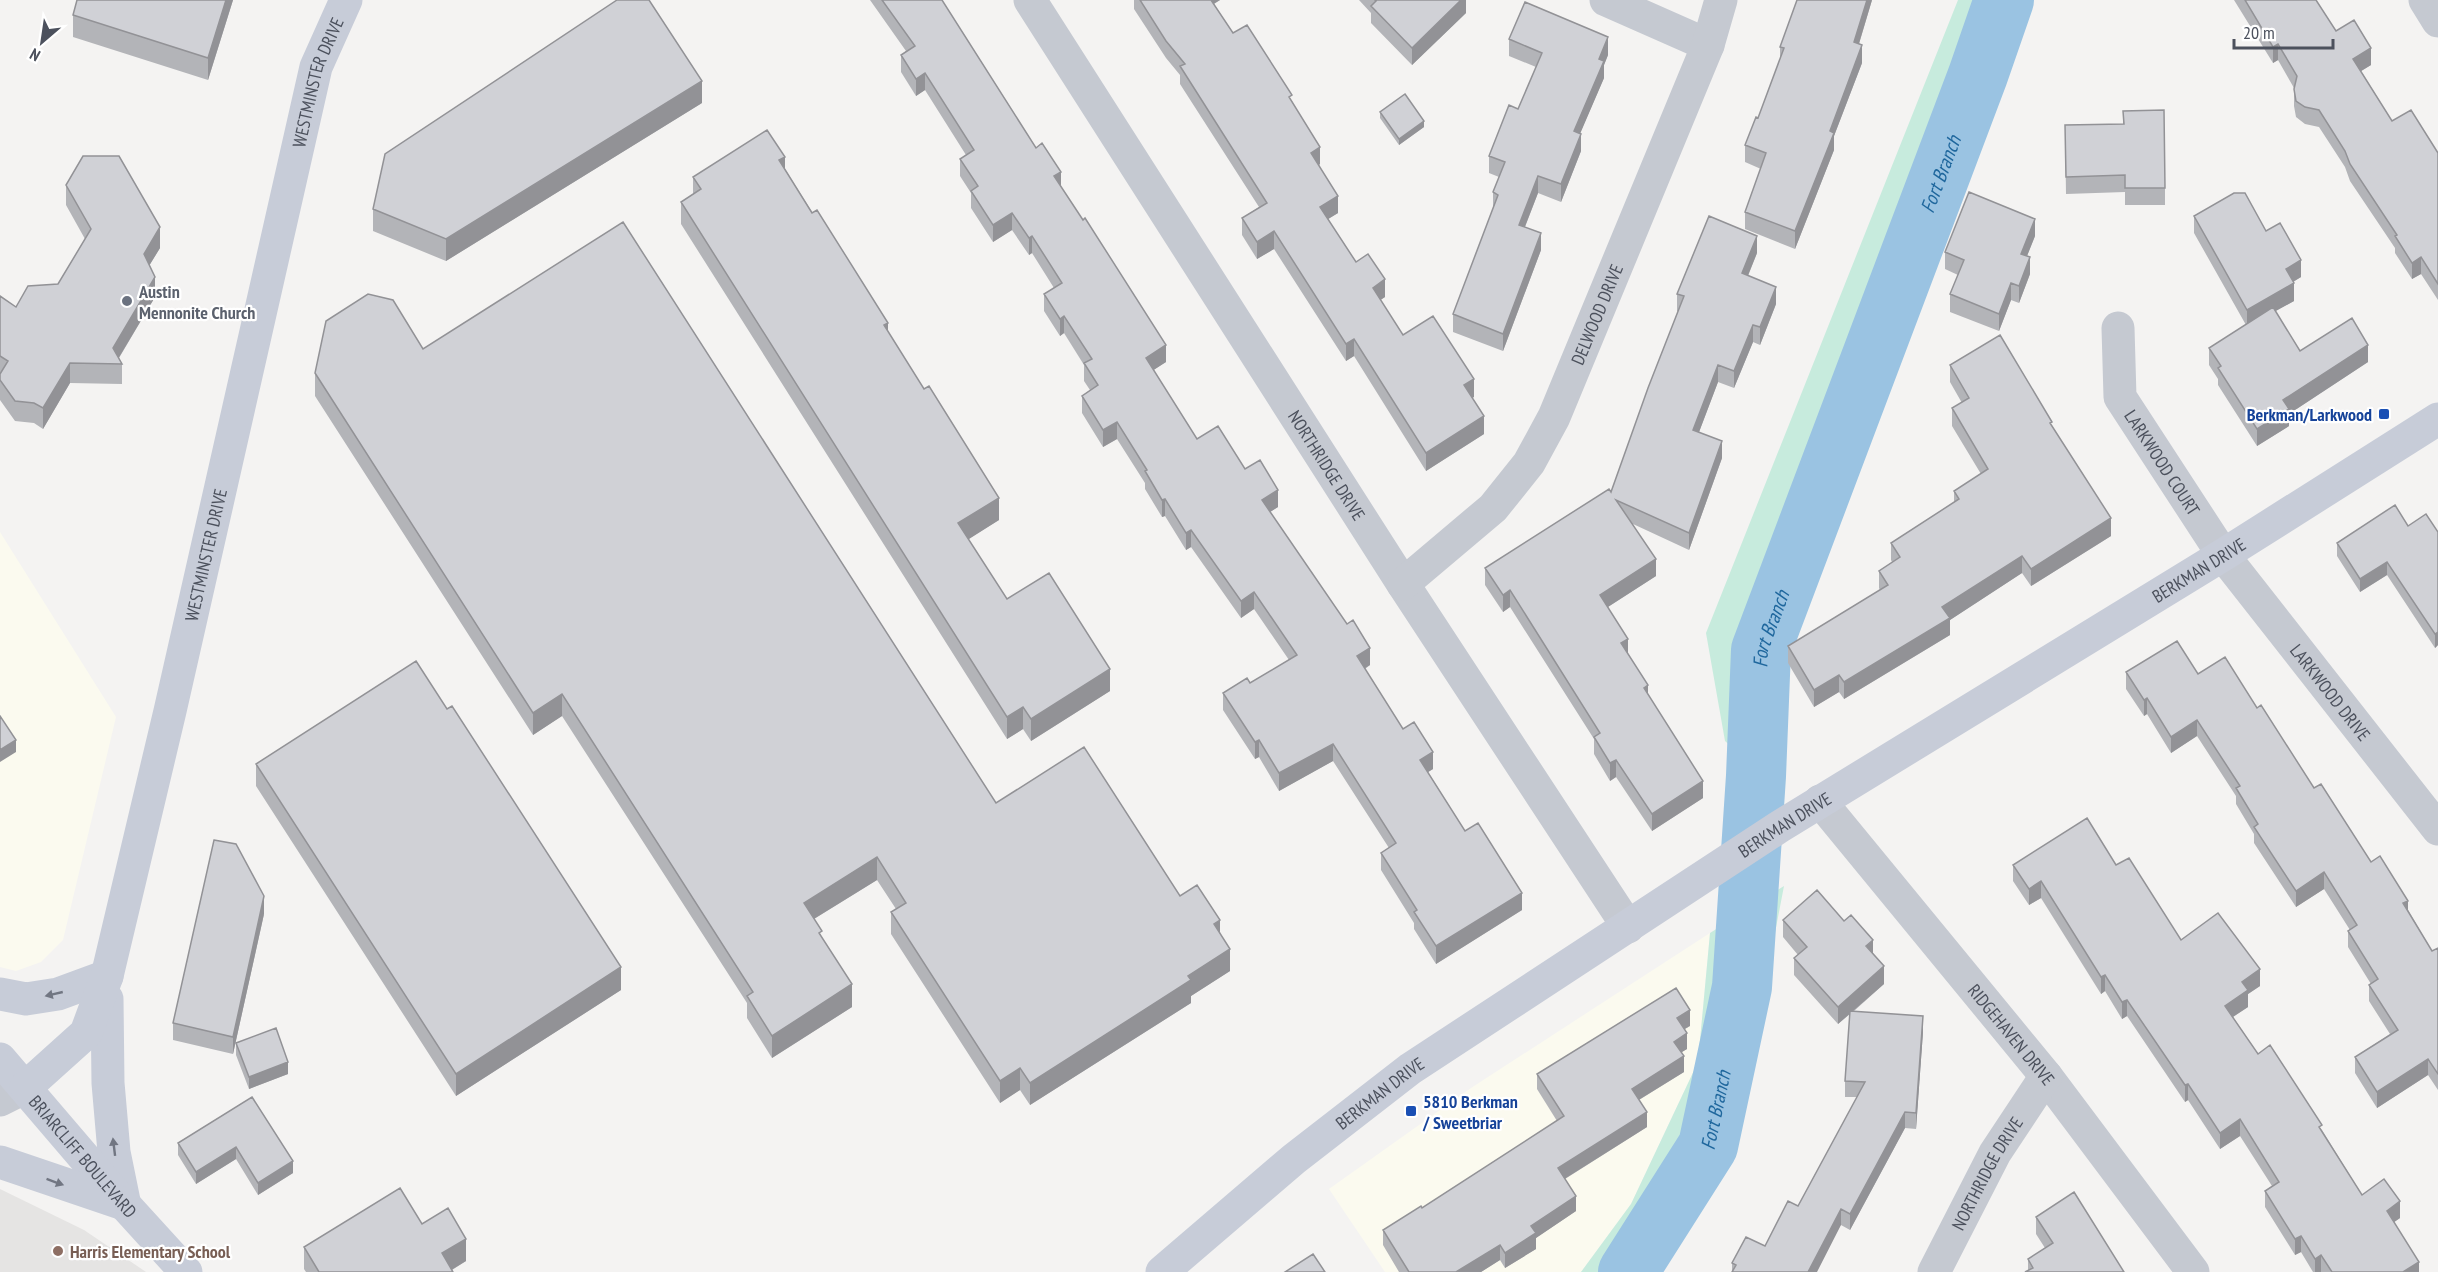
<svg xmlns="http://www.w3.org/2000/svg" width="2438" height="1272" font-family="'PT Sans Narrow',sans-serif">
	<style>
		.commercial { fill: #fbfaef }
		.education { fill: #e5e4e3 }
		.green { fill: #c7ebdd }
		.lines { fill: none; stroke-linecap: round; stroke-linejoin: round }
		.river { stroke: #9ac3e2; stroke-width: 60 }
		.street { stroke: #c5c9d1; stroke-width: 33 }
		.secondary { stroke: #c7ccd8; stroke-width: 33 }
		.wall { fill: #b3b4b8 }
		.shaded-wall { fill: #929296 }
		.building { fill: #d0d1d6; stroke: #929296; stroke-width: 1.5 }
		.oneway { fill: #717682 }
		.worship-dot { fill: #6b7280; stroke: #fff; stroke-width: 2 }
		.transit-dot { fill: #1a4fb4; stroke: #fff; stroke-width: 2 }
		.education-dot { fill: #8d6e63; stroke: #fff; stroke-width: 2 }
		.labels { text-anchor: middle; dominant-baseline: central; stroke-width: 4.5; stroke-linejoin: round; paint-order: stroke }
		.street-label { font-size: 18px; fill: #4c515d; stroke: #fff }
		.worship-label { font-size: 18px; font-weight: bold; fill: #5b616d; stroke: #fff; text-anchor: start }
		.transit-label { font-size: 18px; font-weight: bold; fill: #164399; stroke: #fff; text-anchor: end }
		.education-label { font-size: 18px; font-weight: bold; fill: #785e54; stroke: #fff; text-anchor: start }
		.water-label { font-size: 20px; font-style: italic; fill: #1f679d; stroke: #fff }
	</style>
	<rect width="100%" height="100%" fill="#f4f3f2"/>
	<path class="commercial" d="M0 532 116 717 63 940 41 962 16 971 0 967Z
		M1710 933 1698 1062 1631 1204 1581 1272H1385L1329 1189 1471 1088Z"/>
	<path class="education" d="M0 1189 84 1230 146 1272H0Z"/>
	<path class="green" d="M1958 0H2030L1789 638 1775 770 1753 766 1725 741 1706 633Z
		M1784 886 1732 1157 1652 1272H1581L1631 1204 1698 1062 1710 933Z"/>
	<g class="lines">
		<path class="river" id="s1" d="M1628 1272 1708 1146 1742 987 1756 776 1761 650 1978 75 2004 0"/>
		<g class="street">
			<path id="s2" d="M1030 0 1403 584 1628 927"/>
			<path d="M1606 0 1708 45"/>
			<path d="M2425 0 2438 21"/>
			<path id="s3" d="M2118 328 2120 397 2223 555 2438 829"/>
			<path id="s4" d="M1403 584 1493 508 1529 463 1554 417 1708 45 1721 0"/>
			<path id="s5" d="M1820 801 2046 1076 2193 1272"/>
			<path d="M0 1100 26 1087"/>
			<path id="s6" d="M1934 1272 1995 1153 2046 1076"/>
		</g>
		<g class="secondary">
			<path d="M0 994 26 999 58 994 107 976"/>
			<path d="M107 999 108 1083 114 1152 124 1201"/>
			<path id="s7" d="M0 1059 124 1204 186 1272"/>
			<path id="s8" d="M26 1087 86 1033 107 976 170 711 316 67 346 0"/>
			<path d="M0 1162 124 1204"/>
			<path id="s9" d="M1162 1272 1294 1159 1410 1069 1779 827 2223 555 2438 419"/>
		</g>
	</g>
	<path class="wall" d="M77 0H233L208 80 73 37V15Z
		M870 0H942L1061 187 1166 362 1153 370 1197 439 1245 469 1278 507 1270 512 1370 665 1365 669 1403 729 1433 769 1428 772 1465 831 1522 910 1436 964 1414 929V923L1381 870V853L1389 848 1333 761 1279 791 1259 757 1255 759 1223 710V693L1250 683 1289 660 1254 609 1241 618 1191 547 1186 550 1165 516 1162 517 1145 489V483L1117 439 1103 447 1082 413V396L1090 390 1084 381V365L1064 333 1060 336 1044 311V294L1054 288 1032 253 1029 255 1012 230 993 242 971 208V193L960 176V159L966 155 925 90 916 96 901 72V55L906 51Z
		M1134 0H1220L1214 4 1233 33 1292 101 1320 164 1319 165 1338 213 1328 219 1356 262 1385 297 1380 300 1403 335 1474 397 1472 398 1484 434 1426 471 1354 356 1346 361 1274 249 1257 259 1242 235V218L1259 207 1180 84V75L1166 58 1134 9Z
		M1359 0H1466V13L1412 65 1371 23V13Z
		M1872 0 1859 44 1862 63 1834 136V150L1795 249 1745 229V212L1761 169 1745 162V145L1758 118 1780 59V47Z
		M2234 0H2316L2336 31 2371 65 2361 71 2392 121 2438 153V300L2421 274 2412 279 2395 253V248L2350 181 2345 167 2319 127 2305 124 2296 117 2294 106V88L2278 60 2273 63Z
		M1509 39 1608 55 1604 65V78L1580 133 1581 151 1561 202 1538 193 1525 227 1541 250 1503 351 1453 332V314L1493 210V192L1499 177 1489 173V156L1518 109 1536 67 1509 56Z
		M702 103 446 261 373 231V209Z
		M2123 111 2165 188V205H2125V192L2066 194 2065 125 2123 124Z
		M1380 112 1424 127 1399 145 1380 118Z
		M785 169 888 332 999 520 968 539 1007 599 1110 691 1031 741 1023 729 1007 739 681 224V202L693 195V177Z
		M66 185 160 248 149 266 155 297 119 358 122 364V384L70 383 43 429 34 423 15 421 0 400V296L16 307 58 284 85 239 66 205Z
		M2194 216 2266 231 2301 277 2293 282 2294 301 2275 311 2300 351 2368 362 2289 414V426L2257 446 2218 385V379L2209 365V348L2246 325 2194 233Z
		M2035 236 2027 256 2030 274 2019 303 2011 300 1999 331 1950 312V294L1958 275 1945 269V252Z
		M1757 253 1748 276 1776 304 1760 345 1753 342 1734 388 1718 382 1699 432 1722 458 1689 550 1633 524 1656 576 1608 607 1628 654 1648 696 1703 798 1652 831 1616 777 1610 781 1594 754V739L1510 607 1503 612 1485 585V568L1611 492 1678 311H1677V294Z
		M423 349 996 803 1180 896 1220 932 1230 971 1191 996V1003L1030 1105 1020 1090 1000 1103 891 934V912L896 909 877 880 814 919 852 1007 772 1058 747 1018V1003L562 716 533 735 315 396V373Z
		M1950 365 2052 426 2111 536 2031 586 2022 573 1950 620V635L1844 699 1839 692 1814 707 1788 663V646L1880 590 1879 588V571L1892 562 1891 560V543L1954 502V491L1981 474 1952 426V408L1962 403 1950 382Z
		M2408 526 2438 532V645L2435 648 2387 575 2360 592 2337 556V543Z
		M2126 672 2198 674 2257 708 2314 788 2408 910 2432 951 2438 948V1090L2428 1075 2377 1108 2355 1073V1057L2390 1034 2369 1001V985L2371 984 2348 947V931L2350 930 2324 889 2296 907 2254 843V834L2236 804V796L2197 736 2171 753 2147 714 2144 716 2126 689Z
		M256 764 621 990 456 1096 256 786Z
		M2013 865H2116L2181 940 2260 986 2248 994V1007L2233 1017 2258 1054 2322 1130 2362 1195 2400 1218 2394 1222 2419 1272H2313L2301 1252 2295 1255 2265 1207V1191L2272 1186 2240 1136 2220 1149 2188 1100 2185 1102 2127 1016 2122 1019 2105 991 2101 994 2041 898 2029 905 2013 881Z
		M264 914 233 1054 173 1040V1023Z
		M1783 920 1873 953 1884 984 1854 1011 1923 1032 1916 1129 1905 1128 1850 1230 1841 1225 1732 1272V1263L1765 1246 1798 1206 1857 1097H1845V1081L1850 1014 1838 1024 1794 975V958L1798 955 1783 937Z
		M1690 1026 1685 1029 1687 1049 1681 1052 1684 1072 1639 1100 1647 1127 1565 1179 1576 1211 1536 1238V1249L1505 1268 1500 1260 1481 1272H1399L1383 1245V1230L1422 1208 1557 1121 1537 1089V1074Z
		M236 1043 288 1074 249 1089 236 1055Z
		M252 1097 293 1173 258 1195 236 1159 196 1184 178 1155V1143Z
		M2036 1217 2124 1272 2028 1270V1259L2045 1248 2036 1234Z
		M422 1224 466 1261 452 1270 453 1272H306L304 1269V1247Z"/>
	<path class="shaded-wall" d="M226 0H233L208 80V58Z
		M1205 0H1220L1205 9Z
		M1461 0H1466V13L1412 65V48Z
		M1867 0H1872L1854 60V42Z
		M1608 37V55L1604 65V78L1574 148V131L1599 59Z
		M2278 44V60L2273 63V47Z
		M1862 45V63L1834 136V150L1795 249V231L1830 131Z
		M2371 48V65L2353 76V59Z
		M925 73V90L916 96V79Z
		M702 81V103L446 261V239Z
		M1424 121V127L1399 145V139Z
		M1581 134V151L1561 202V184Z
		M1320 147V164L1311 170V153Z
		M785 157V179L779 160Z
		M1061 172V189L1054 176Z
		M1538 176V193L1519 242V225Z
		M1338 196V213L1320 224V207Z
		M1012 213V230L993 242V225Z
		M2035 219V236L2021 271V254Z
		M160 227V248L144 274V254Z
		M1274 231V249L1257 259V242Z
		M1541 233V250L1503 351V334Z
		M1032 236V253L1029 255V238Z
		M1757 236V253L1742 290V273Z
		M2030 257V274L2019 303V286Z
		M2421 257V274L2412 279V263Z
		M2301 260V277L2286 286V269Z
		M155 277V297L115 364 113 348Z
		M1385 279V297L1373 305V288Z
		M2011 283V300L1999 331V314Z
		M2294 283V301L2247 327V310Z
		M1776 287V304L1760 345V327Z
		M1064 316V333L1060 336V319Z
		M888 323V345L884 325Z
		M1753 325V342L1734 388V371Z
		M1354 339V356L1346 361V344Z
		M1166 345V362L1146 375V358Z
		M2368 345V362L2289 414V426L2257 446V429L2283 400Z
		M70 363V383L43 429V408Z
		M1718 365V382L1693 448V430Z
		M1474 379V397L1464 402V385Z
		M1484 416V434L1426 471V453Z
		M1117 422V439L1103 447V430Z
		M1722 441V458L1689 550V533Z
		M1278 490V507L1262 517V500Z
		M999 498V520L958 546V523Z
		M1165 499V516L1162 517V500Z
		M2111 518V536L2031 586V569Z
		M1191 530V547L1186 550V533Z
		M2022 556V573L1950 620V635L1844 699V682L1942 607Z
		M1656 559V576L1600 612V595Z
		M2387 562V575L2360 592V579Z
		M1510 590V607L1503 612V595Z
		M1254 592V609L1241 618V601Z
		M2438 632V645L2435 648V634Z
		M1628 639V656L1621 643Z
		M1370 648V665L1357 673V656Z
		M1110 669V691L1031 741V719Z
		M1839 675V692L1814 707V690Z
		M1648 685V703L1644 688Z
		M562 694V716L533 735V713Z
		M2147 698V714L2144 716V700Z
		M1023 707V729L1007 739V717Z
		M2197 720V736L2171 753V737Z
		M16 740V752L0 762V750Z
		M1259 740V757L1255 759V742Z
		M1333 744V761L1279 791V773Z
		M1433 752V769L1420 777V760Z
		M1616 760V777L1610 781V763Z
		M1703 781V798L1652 831V814Z
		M877 857V880L804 925V903Z
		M2324 872V889L2296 907V891Z
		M2041 881V898L2029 905V889Z
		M1522 893V910L1436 964V946Z
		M264 896V914L233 1054V1037Z
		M2408 901V917L2403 903Z
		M1220 920V942L1214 924Z
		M1873 940V957L1866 946Z
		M1230 949V971L1191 996V1003L1030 1105V1083L1188 976Z
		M1884 966V984L1838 1024V1007Z
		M621 967V990L456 1096V1074Z
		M2260 969V986L2248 994V1007L2225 1022V1006L2242 982Z
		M2105 975V991L2101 994V977Z
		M852 984V1007L772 1058V1036Z
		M2127 1000V1016L2122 1019V1002Z
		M1690 1010V1026L1677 1033V1018Z
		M1923 1016V1032L1916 1129V1113Z
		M1687 1033V1049L1674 1057V1042Z
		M1684 1056V1072L1632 1104V1089Z
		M2428 1059V1075L2377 1108V1092Z
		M288 1062V1074L249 1089V1077Z
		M1020 1068V1090L1000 1103V1081Z
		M2188 1084V1100L2185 1102V1085Z
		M1647 1112V1127L1558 1183V1168Z
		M1905 1112V1128L1850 1230V1214Z
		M2240 1119V1136L2220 1149V1133Z
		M236 1147V1159L196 1184V1172Z
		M293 1161V1173L258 1195V1183Z
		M1576 1196V1211L1536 1238V1249L1505 1268V1253L1531 1226Z
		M2400 1201V1218L2387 1227V1211Z
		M1841 1209V1225L1817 1272H1808Z
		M2301 1236V1252L2295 1255V1239Z
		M466 1239V1261L448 1272 442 1253Z
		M1500 1245V1260L1481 1272H1456Z
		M2321 1255V1272H2315V1259Z
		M2419 1262V1272H2403Z"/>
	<path class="building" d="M77 0H226L208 58 73 15Z
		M617 0H649L702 81 446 239 373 209 385 154Z
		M882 0H942L1036 148 1042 143 1061 172 1054 176 1083 220 1085 218 1166 345 1146 358 1197 439 1218 426 1245 469 1260 460 1278 490 1262 500 1347 624 1353 620 1370 648 1357 656 1403 729 1414 722 1433 752 1420 760 1465 831 1478 823 1522 893 1436 946 1414 912 1417 910 1381 853 1396 843 1333 744 1279 773 1259 740 1255 742 1223 693 1247 678 1250 683 1297 655 1254 592 1241 601 1191 530 1186 533 1165 499 1162 500 1145 471 1147 470 1117 422 1103 430 1082 396 1098 385 1084 363 1092 359 1064 316 1060 319 1044 294 1062 283 1032 236 1029 238 1012 213 993 225 971 191 978 186 960 159 974 150 925 73 916 79 901 55 915 46Z
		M1140 0H1211L1233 33 1247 25 1292 95 1289 97 1320 147 1311 153 1338 196 1320 207 1356 262 1368 254 1385 279 1373 288 1403 335 1433 316 1474 379 1464 385 1484 416 1426 453 1354 339 1346 344 1274 231 1257 242 1242 218 1267 203 1180 66 1185 64 1166 41Z
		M1375 0H1461L1412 48 1371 6 1376 1Z
		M1797 0H1867L1854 42 1862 45 1830 131 1834 133 1795 231 1745 212 1766 153 1745 145 1756 117 1758 118 1784 48 1780 47Z
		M2245 0H2316L2336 31 2354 20 2371 48 2353 59 2392 121 2411 110 2438 153V284L2421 257 2412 263 2395 236 2397 235 2350 164 2345 151 2319 110 2305 107 2296 101 2294 89 2297 76 2278 44 2273 47Z
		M1525 2 1608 37 1599 59 1604 61 1574 131 1581 134 1561 184 1538 176 1519 225 1541 233 1503 334 1453 314 1498 195 1493 192 1505 162 1489 156 1509 105 1518 109 1542 53 1509 39Z
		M1405 94 1424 121 1399 139 1380 112Z
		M2164 110 2165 188H2125V175L2066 177 2065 125 2124 124 2123 111Z
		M767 130 785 157 779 160 812 213 817 210 888 323 884 325 924 389 929 386 999 498 958 523 1007 599 1049 573 1110 669 1031 719 1023 707 1007 717 681 202 701 189 693 177Z
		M83 156H119L160 227 144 254 155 277 113 348 122 364 70 363 43 408 34 403 15 401 0 380V374L8 361 0 356V296L16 307 28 286 58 284 91 229 66 185Z
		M1969 192 2035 219 2021 254 2030 257 2019 286 2011 283 1999 314 1950 294 1964 260 1945 252Z
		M2234 193H2245L2266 231 2280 223 2301 260 2286 269 2294 283 2247 310 2194 216Z
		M1709 216 1757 236 1742 273 1776 287 1760 327 1753 325 1734 371 1718 365 1693 430 1722 441 1689 533 1616 500 1656 559 1600 595 1628 639 1621 643 1648 685 1644 688 1703 781 1652 814 1616 760 1610 763 1594 737 1600 733 1510 590 1503 595 1485 568 1609 489 1611 492 1648 388 1684 296 1677 294Z
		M623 222 996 803 1084 747 1180 896 1197 885 1220 920 1214 924 1230 949 1188 976 1191 980 1030 1083 1020 1068 1000 1081 891 912 906 903 877 857 804 903 822 931 819 933 852 984 772 1036 747 996 753 992 562 694 533 713 315 373 326 321 368 294 393 300 423 349Z
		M2273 307 2300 351 2352 318 2368 345 2283 400 2289 409 2257 429 2218 368 2221 366 2209 348Z
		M2000 335 2052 422 2050 423 2111 518 2031 569 2022 556 1942 607 1950 618 1844 682 1839 675 1814 690 1788 646 1888 585 1879 571 1900 557 1891 543 1959 499 1954 491 1988 469 1952 408 1969 398 1950 365Z
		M2395 505 2408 526 2426 514 2438 532V632L2435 634 2387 562 2360 579 2337 543Z
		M2177 641 2198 674 2225 657 2257 708 2261 705 2314 788 2321 784 2371 862 2380 856 2408 901 2403 903 2432 951 2438 948V1074L2428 1059 2377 1092 2355 1057 2398 1030 2369 985 2378 979 2348 931 2357 925 2324 872 2296 891 2254 827 2258 824 2236 788 2240 786 2197 720 2171 737 2147 698 2144 700 2126 672Z
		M416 661 447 709 452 706 621 967 456 1074 256 764Z
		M0 716 16 740 0 750Z
		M2087 818 2116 865 2129 858 2181 940 2218 913 2260 969 2242 982 2248 990 2225 1006 2258 1054 2270 1045 2322 1125 2319 1127 2362 1195 2384 1179 2400 1201 2387 1211 2419 1262 2403 1272H2332L2321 1255 2315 1259 2301 1236 2295 1239 2265 1191 2279 1182 2240 1119 2220 1133 2188 1084 2185 1085 2127 1000 2122 1002 2105 975 2101 977 2041 881 2029 889 2013 865Z
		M214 840 236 844 264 896 233 1037 173 1023Z
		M1817 890 1844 921 1851 915 1873 940 1866 946 1884 966 1838 1007 1794 958 1807 947 1783 920Z
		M1676 988 1690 1010 1677 1018 1687 1033 1674 1042 1684 1056 1632 1089 1647 1112 1558 1168 1576 1196 1531 1226 1536 1233 1505 1253 1500 1245 1456 1272H1409L1383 1230 1421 1206 1422 1208 1564 1116 1537 1074Z
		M1850 1011 1923 1016 1916 1113 1905 1112 1850 1214 1841 1209 1808 1272H1732L1736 1265 1732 1263 1746 1237 1765 1246 1788 1201 1798 1206 1865 1082 1845 1081Z
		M276 1028 288 1062 249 1077 236 1043Z
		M252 1097 293 1161 258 1183 236 1147 196 1172 178 1143Z
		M400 1188 422 1224 448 1208 466 1239 442 1253 453 1272H319L304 1247Z
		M2074 1192 2124 1272H2025L2033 1268 2028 1259 2053 1243 2036 1217Z
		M1313 1254 1325 1272H1285Z"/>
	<defs><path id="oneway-solid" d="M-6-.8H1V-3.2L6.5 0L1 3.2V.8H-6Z" transform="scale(1.5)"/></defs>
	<g class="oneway">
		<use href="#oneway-solid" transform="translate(54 994) rotate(167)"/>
		<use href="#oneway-solid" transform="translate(114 1147) rotate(-97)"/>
		<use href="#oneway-solid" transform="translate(55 1182) rotate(20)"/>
	</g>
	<circle class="worship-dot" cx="127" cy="301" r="6"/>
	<g class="transit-dot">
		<rect x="2378" y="408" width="12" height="12" rx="3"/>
		<rect x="1405" y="1105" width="12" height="12" rx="3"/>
	</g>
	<circle class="education-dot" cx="58" cy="1251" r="6"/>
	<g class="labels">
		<g class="street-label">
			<text stroke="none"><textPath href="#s8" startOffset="1060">WESTMINSTER DRIVE</textPath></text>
			<text stroke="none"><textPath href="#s4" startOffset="339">DELWOOD DRIVE</textPath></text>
			<text stroke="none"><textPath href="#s3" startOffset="147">LARKWOOD COURT</textPath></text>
			<text stroke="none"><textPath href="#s2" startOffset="552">NORTHRIDGE DRIVE</textPath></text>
			<text stroke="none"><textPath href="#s8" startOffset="574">WESTMINSTER DRIVE</textPath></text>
			<text stroke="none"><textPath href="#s9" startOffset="1254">BERKMAN DRIVE</textPath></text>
			<text stroke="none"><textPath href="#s3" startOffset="432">LARKWOOD DRIVE</textPath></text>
			<text stroke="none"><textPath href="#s9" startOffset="768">BERKMAN DRIVE</textPath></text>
			<text stroke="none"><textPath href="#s5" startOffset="302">RIDGEHAVEN DRIVE</textPath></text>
			<text stroke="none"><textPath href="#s9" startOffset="282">BERKMAN DRIVE</textPath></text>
			<text stroke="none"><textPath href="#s7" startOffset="128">BRIARCLIFF BOULEVARD</textPath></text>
			<text stroke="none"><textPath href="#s6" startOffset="112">NORTHRIDGE DRIVE</textPath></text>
		</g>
		<g class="worship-label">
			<text x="139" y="291">Austin<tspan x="139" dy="21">Mennonite Church</tspan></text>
		</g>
		<g class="transit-label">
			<text x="2372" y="414">Berkman/Larkwood</text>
			<text x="1423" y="1101" text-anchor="start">5810 Berkman<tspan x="1423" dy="21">/ Sweetbriar</tspan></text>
		</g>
		<g class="education-label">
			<text x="70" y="1251">Harris Elementary School</text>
		</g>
		<g class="water-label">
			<text stroke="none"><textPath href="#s1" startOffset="1158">Fort Branch</textPath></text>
			<text stroke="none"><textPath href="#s1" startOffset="672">Fort Branch</textPath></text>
			<text stroke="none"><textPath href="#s1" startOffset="186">Fort Branch</textPath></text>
		</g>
	</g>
	<g transform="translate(42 42) rotate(209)" stroke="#ffffff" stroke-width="4.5" paint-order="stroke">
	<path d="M0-4.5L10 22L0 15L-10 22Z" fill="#4c515d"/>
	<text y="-9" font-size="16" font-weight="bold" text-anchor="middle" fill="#4c515d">N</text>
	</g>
	<path d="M2234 39v9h99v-9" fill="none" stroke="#4c515d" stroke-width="3"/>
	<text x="2243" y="39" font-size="18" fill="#4c515d" stroke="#ffffff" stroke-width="4.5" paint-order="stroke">20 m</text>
</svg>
